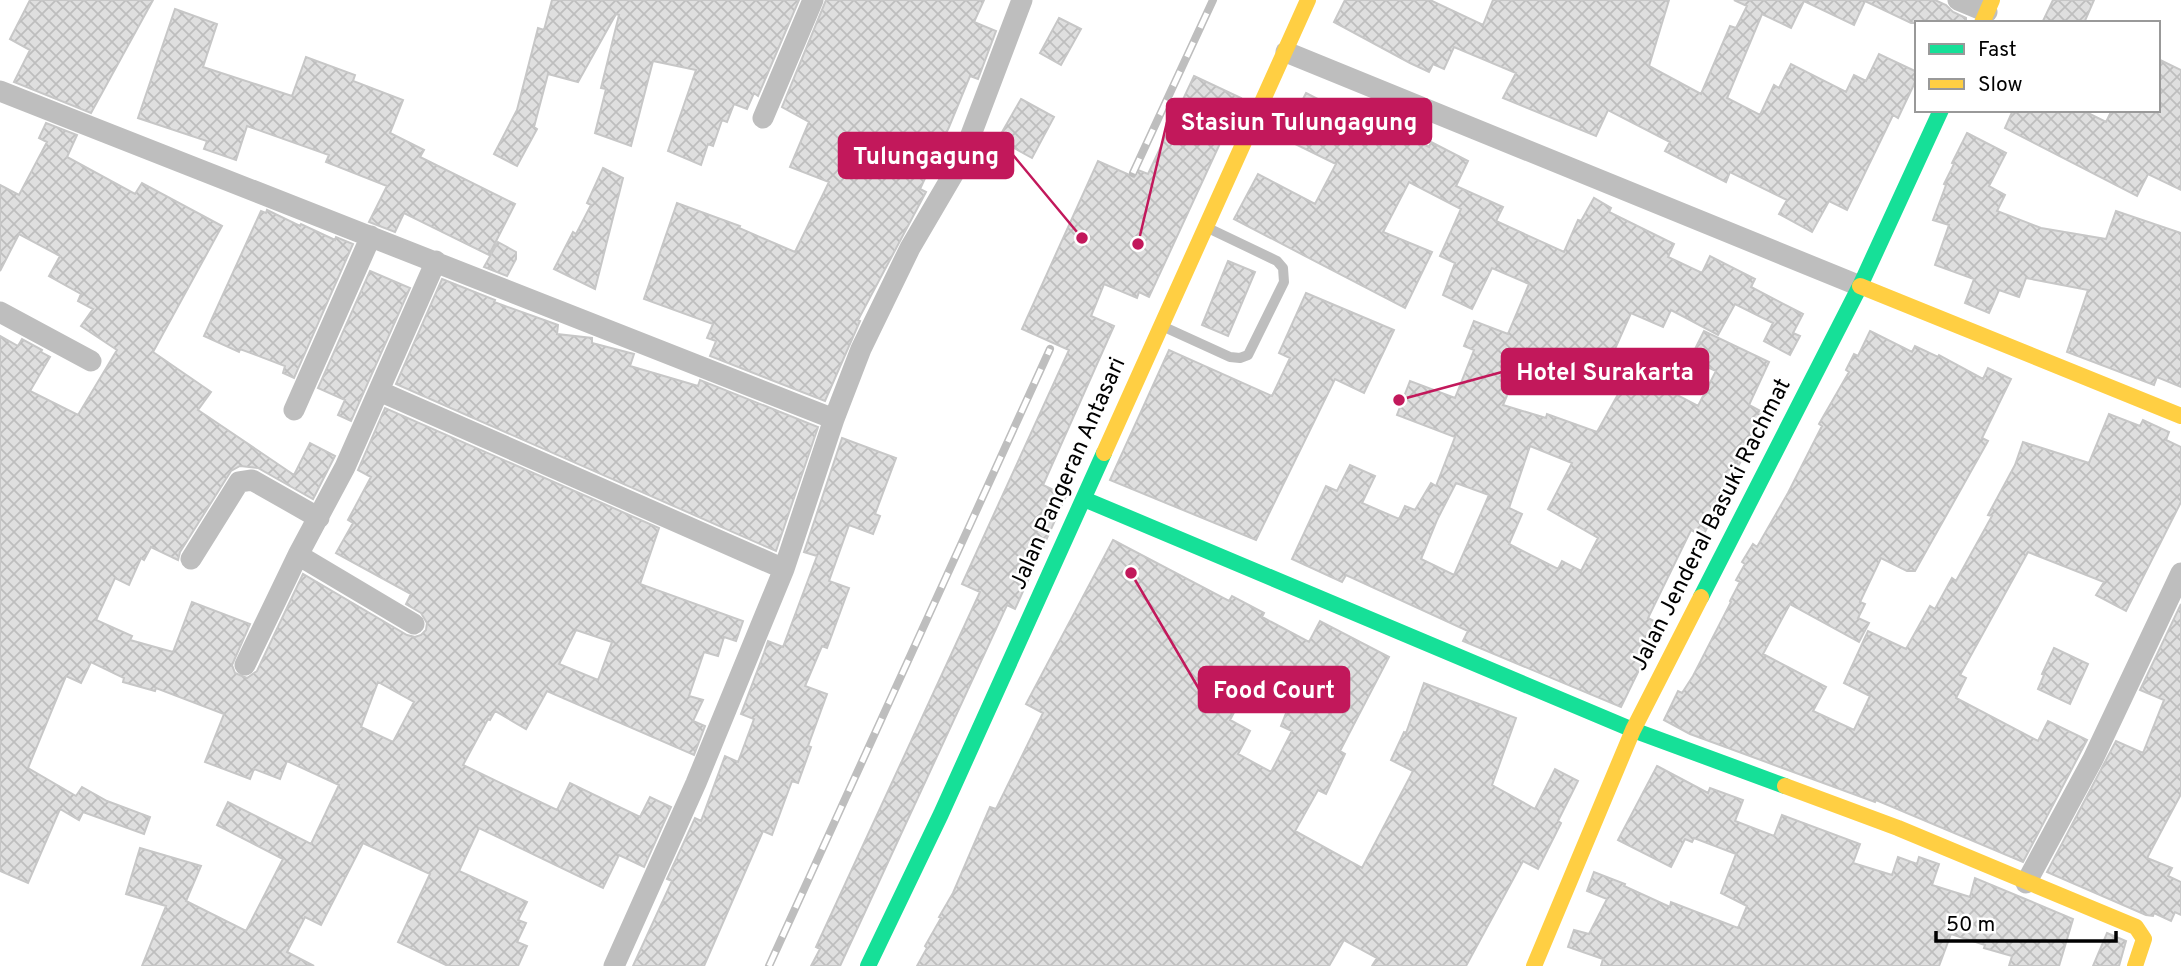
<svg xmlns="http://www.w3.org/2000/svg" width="2181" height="966" font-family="Overpass,sans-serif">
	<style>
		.building { fill: url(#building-cross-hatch); stroke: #c7c7c7; stroke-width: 2; fill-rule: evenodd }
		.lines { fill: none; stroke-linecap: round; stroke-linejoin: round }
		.lane { stroke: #bebebe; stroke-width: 10 }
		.street { stroke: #bebebe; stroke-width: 21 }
		.fast { stroke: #16e098; stroke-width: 16 }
		.slow { stroke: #ffcf43; stroke-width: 16 }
		.rail-casing { stroke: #bebebe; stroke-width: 8 }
		.rail { stroke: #fff; stroke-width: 5; stroke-dasharray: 16; stroke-linecap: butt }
		.labels { text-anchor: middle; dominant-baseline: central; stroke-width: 5; stroke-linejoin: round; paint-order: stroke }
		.street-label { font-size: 23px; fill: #000; stroke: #fff }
		.leader { fill: none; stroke: #c2185b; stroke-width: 2.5 }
		.callout-dot { fill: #c2185b; stroke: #fff; stroke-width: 2.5 }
		.callout { fill: #c2185b; stroke: #c2185b; stroke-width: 2.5 }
		.callout-label { font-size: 24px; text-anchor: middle; font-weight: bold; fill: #fff }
	</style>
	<defs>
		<pattern id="building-cross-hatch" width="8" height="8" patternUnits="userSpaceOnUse" patternTransform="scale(1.75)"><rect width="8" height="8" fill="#dfdfdf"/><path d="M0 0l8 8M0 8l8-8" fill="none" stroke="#bebebe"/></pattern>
	</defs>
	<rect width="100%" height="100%" fill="#fff"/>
	<path class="building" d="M30 0H153L91 113 14 82 30 50 10 39Z
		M552 0H799L758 96 754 93 747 109 734 104 727 122 722 120 713 146 708 144 701 165 668 151 696 70 653 61 631 146 595 133 606 89 601 88 619 15 616 14 578 82 548 74 534 127 537 129 517 166 494 154 517 110 538 28 544 30Z
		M826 0H984L974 22 996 31 978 79 970 76 949 127 920 189 926 192 858 320 860 321 825 401 710 356 716 341 707 338 713 324 644 299 677 203 740 226 739 228 795 252 829 182 790 167 809 122 782 107Z
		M1345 0H1430L1483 25 1493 0H1669L1649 66 1701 94 1730 26 1736 28 1747 6 1734 0H1935L1946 5 1953 12 1966 18V23H1911L1865 1 1854 25 1804 1 1791 28 1762 14 1727 98 1760 115 1774 85 1779 88 1791 64 1846 92 1854 75 1866 81 1879 54 1917 72V78L1898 118 1893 115 1847 210 1829 201 1812 232 1779 214 1787 200 1730 172 1726 182 1665 151 1670 142 1608 110 1596 136 1503 98 1516 73 1454 47 1444 69 1433 64 1429 72 1410 63 1334 22Z
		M2053 0H2094L2084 23H2042Z
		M175 9 217 24 203 67 292 96 306 57 355 75 353 81 403 100 390 133 424 150 420 157 515 204 489 255 404 213 395 232 369 222 387 186 326 162 329 155 247 126 236 160 204 149 207 141 138 118Z
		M1059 18 1081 29 1061 65 1040 53Z
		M2158 59 2181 70V190L2148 174 2137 196 2005 128 2013 110H2082L2106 122 2112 110H2158Z
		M1194 76 1241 98 1149 297 1139 292 1137 298 1104 284 1091 316 1114 326 1043 485 1066 496 1015 609 1007 605 840 966H811L820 949 816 947 980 592 962 584 1069 350 1022 329 1098 161 1134 177 1138 170 1148 174Z
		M1306 93 1358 120 1362 113 1429 147 1431 142 1468 161 1456 186 1503 207 1496 221 1564 252 1578 220 1581 221 1594 198 1611 208 1609 212 1674 244 1668 257 1702 273 1710 256 1755 279 1751 287 1803 314 1793 333 1800 336 1790 355 1764 341 1773 323 1735 304 1718 335 1671 310 1663 327 1631 313 1610 360 1698 406 1716 371 1690 359 1704 331 1769 362 1749 405 1766 414 1716 508H1717L1703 536 1691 530 1669 575 1648 618 1661 625 1621 707 1463 641 1468 631 1346 575 1342 582 1292 559 1326 486 1337 491 1350 465 1375 476 1362 503 1399 519 1405 506 1415 510 1431 483 1436 486 1455 437 1397 415 1410 381 1455 398 1474 350 1464 346 1474 321 1508 334 1529 284 1492 268 1472 309 1443 295 1455 263 1440 256 1461 209 1409 182 1383 232 1432 252 1405 308 1234 219 1258 174 1315 204 1336 164 1283 138ZM1527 348 1621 389 1597 432 1547 414 1546 418 1503 405ZM1530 446 1572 463 1548 509 1598 538 1581 571 1562 561 1558 569 1509 544 1522 514 1509 508ZM1456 483 1489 495 1454 575 1421 559 1437 520Z
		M1021 99 1054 117 1032 158 998 139Z
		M46 123 77 135 67 157 135 194 142 183 222 226 153 352 211 392 198 410 294 475 310 443 335 456 313 499 258 468 240 466 231 471 180 552 178 560 151 547 144 560 141 558 129 585 115 578 96 620 132 636 130 640 173 652 192 602 250 624 232 665 235 673 247 678 257 671 303 574 407 635 415 637 421 635 426 630 427 623 421 613 406 604 411 594 336 553 353 523 348 520 371 477 358 470 385 408 659 528 640 584 743 621 736 641 724 637 718 656 704 652 689 696 703 700 693 721 705 726 694 755 547 691 526 729 495 711 490 720 488 719 463 765 557 810 570 783 640 817 650 797 671 807 644 867 619 855 603 888 479 828 459 871 527 902 518 920 526 923 517 942 527 946 518 966H448L398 942 430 874 363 843 321 925 305 917 287 952 314 966H142L166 906 126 894 140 848 201 866 186 901 246 931 283 859 217 825 228 802 311 844 339 785 287 761 280 779 254 769 250 779 205 762 224 714 156 688 155 691 123 682 124 678 91 662 81 683 66 676 28 768 76 796 82 787 107 801 150 817 144 834 83 812 79 820 60 809 28 883 0 871V336L18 346 22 339 42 350 41 352 50 357 30 391 78 415 117 350 81 326 93 309 78 301 81 294 49 276 60 256 19 234 0 271V185L19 195 47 142 39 138ZM576 630 612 642 598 680 559 664ZM378 682 414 702 393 742 361 727Z
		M1967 133 2006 153 1989 186 2005 195 1997 211 2041 228 2106 239 2116 211 2181 233V387L2157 377 2154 385 2067 352 2088 290 2026 278 2019 297 1999 290 1989 313 1965 303 1974 279 1935 265 1949 225 1933 220 1946 185 1944 184 1954 164 1952 163Z
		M603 168 623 178 595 289 554 269 573 232 576 234 591 205 587 203Z
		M267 210 300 226 301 224 335 240 336 237 353 244 294 378 283 373 285 366 240 349 239 352 204 336 261 211 266 213Z
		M498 242 516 252V259L507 276 484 267Z
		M1228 261 1255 272 1228 336 1202 325Z
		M370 271 410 288 351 421 338 415 345 400 318 388Z
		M442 279 495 300 494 302 558 325 557 334 592 338V343L634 354 630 366 698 386 700 380 818 427 776 551 396 384Z
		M1306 293 1394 330 1364 393 1335 379 1256 540 1110 480 1169 350 1272 396 1290 358 1279 353Z
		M1870 331 1912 352 1915 346 1938 357 1939 355 1983 379 1988 368 2011 379 1982 438 1988 441 1915 571H1907L1881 558 1860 602 1865 604 1858 618 1869 623 1859 642 1790 604 1763 654 1826 687 1813 711 1854 730 1870 696 1844 683 1868 631 1906 649 1930 606 1935 609 1952 578 1956 581 1992 516 1988 515 2015 465 2023 442 2089 463 2109 414 2140 426 2143 420 2169 432 2166 440 2181 447V502L2126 611 2096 595 2104 582 2028 552 1960 675 1966 678 1956 698 2038 741 2048 721 2087 740 2023 862 1876 800 1875 802 1690 734 1664 720 1678 691 1682 693 1693 676 1731 602 1730 601 1740 582 1736 580 1745 564 1742 562 1753 544 1757 547 1788 493 1822 426 1819 424 1849 372 1846 370 1854 354 1858 356Z
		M842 438 896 458 875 514 880 516 873 534 849 525 829 581 849 588 827 648 822 646 805 686 827 694 808 746 811 747 798 783 792 781 772 835 763 831 704 966H633L672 881 667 879 695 818 701 821 725 756 738 762 754 719 741 714 764 653 768 641 783 647 817 556 804 552Z
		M1113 540 1229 601 1232 596 1264 613 1262 617 1309 642 1320 621 1389 657 1340 751 1345 754 1326 794 1318 790 1295 831 1362 868 1413 771 1391 760 1404 732 1406 733 1424 683 1516 718 1492 785 1535 809 1555 769 1578 781 1558 821 1561 823 1538 869 1523 861 1466 966H1372L1377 958 1344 940 1329 966H917L927 948 925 946 941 918 939 917 953 893 990 807 996 809 1043 713 1026 704ZM1250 682 1290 703 1281 726 1292 731 1271 772 1238 754 1250 731 1230 720Z
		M2181 604V794L2147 858 2172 868 2168 876 2181 882V915L2175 912 2171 921 2154 913 2153 916 2146 915 2047 872 2116 741 2143 753 2164 700 2140 690Z
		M2054 648 2088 664 2070 704 2038 689 2044 675 2042 674Z
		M1657 766 1708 793 1710 788 1743 800 1735 821 1774 836 1782 815 1860 844 1853 863 1892 875 1898 857 1917 864 1919 857 1939 864 1932 885 1970 897 1975 878 2073 919 2059 966H2009L2012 956 1984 948 1985 945 1951 934 1939 966H1601L1603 959 1568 947 1574 930 1589 934 1607 899 1587 891 1594 872 1625 884 1624 886 1670 907 1671 902 1738 928 1747 906 1721 893 1736 854 1694 838 1692 842 1685 839 1671 867 1618 840Z
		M2107 933 2126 941 2119 966H2093Z"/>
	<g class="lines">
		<path class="lane" d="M1162 326 1230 357 1240 358 1248 355 1284 282 1283 268 1277 261 1208 228"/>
		<path class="street" d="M1958 0 1987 12
			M1286 52 1860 286
			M0 91 834 419
			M763 118 813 0
			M0 312 91 361
			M379 391 784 569
			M294 410 371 236
			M298 555 414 624
			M191 559 239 482 252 480 319 518
			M245 665 298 555 345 467 436 261
			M2026 883 2093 759 2181 573
			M614 966 696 783 784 569 834 419 861 349 910 248 961 161 1022 0"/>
		<path class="fast" d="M1084 499 1633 730 1785 786
			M1701 597 1860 286 1941 110
			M868 966 941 814 1104 453"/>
		<path class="slow" d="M1982 23 1992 0
			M1860 286 2181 416
			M1104 453 1308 0
			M1785 786 1898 828 2136 927 2144 939 2135 966
			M1534 966 1633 730 1701 597"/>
		<g class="rail-casing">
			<path id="rail" d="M1133 173 1213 0
				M769 966 1050 349"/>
		</g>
		<use href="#rail" class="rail"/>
	</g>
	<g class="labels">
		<g class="street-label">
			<text transform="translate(1069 474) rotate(-66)">Jalan Pangeran Antasari</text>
			<text transform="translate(1712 525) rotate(-63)">Jalan Jenderal Basuki Rachmat</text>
		</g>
	</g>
	<path class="leader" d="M1138 244L1167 122M1082 238L1013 155M1399 400L1502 372M1131 573L1199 689"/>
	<g class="callout-dot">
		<circle cx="1138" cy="244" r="7"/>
		<circle cx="1082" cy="238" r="7"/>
		<circle cx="1399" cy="400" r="7"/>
		<circle cx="1131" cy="573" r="7"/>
	</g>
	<g class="callout">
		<rect x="1167" y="99" width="264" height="45" rx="7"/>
		<rect x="839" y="133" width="174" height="45" rx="7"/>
		<rect x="1502" y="349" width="206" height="45" rx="7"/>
		<rect x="1199" y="667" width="150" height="45" rx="7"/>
	</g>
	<g class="callout-label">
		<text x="1299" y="130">Stasiun Tulungagung</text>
		<text x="926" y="164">Tulungagung</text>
		<text x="1605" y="380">Hotel Surakarta</text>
		<text x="1274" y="698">Food Court</text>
	</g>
	<rect x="1915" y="21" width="245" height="91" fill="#ffffff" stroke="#999999" stroke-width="2"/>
	<rect x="1929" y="44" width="35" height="10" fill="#16e098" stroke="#999999" stroke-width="2"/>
	<text x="1978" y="56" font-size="21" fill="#000000">Fast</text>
	<rect x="1929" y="79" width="35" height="10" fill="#ffcf43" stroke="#999999" stroke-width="2"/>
	<text x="1978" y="91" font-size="21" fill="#000000">Slow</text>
	<path d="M1936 931v10h180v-10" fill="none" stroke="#000000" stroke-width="3.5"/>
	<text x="1946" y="931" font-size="21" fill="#000000" stroke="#ffffff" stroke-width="5" paint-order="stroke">50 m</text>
</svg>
